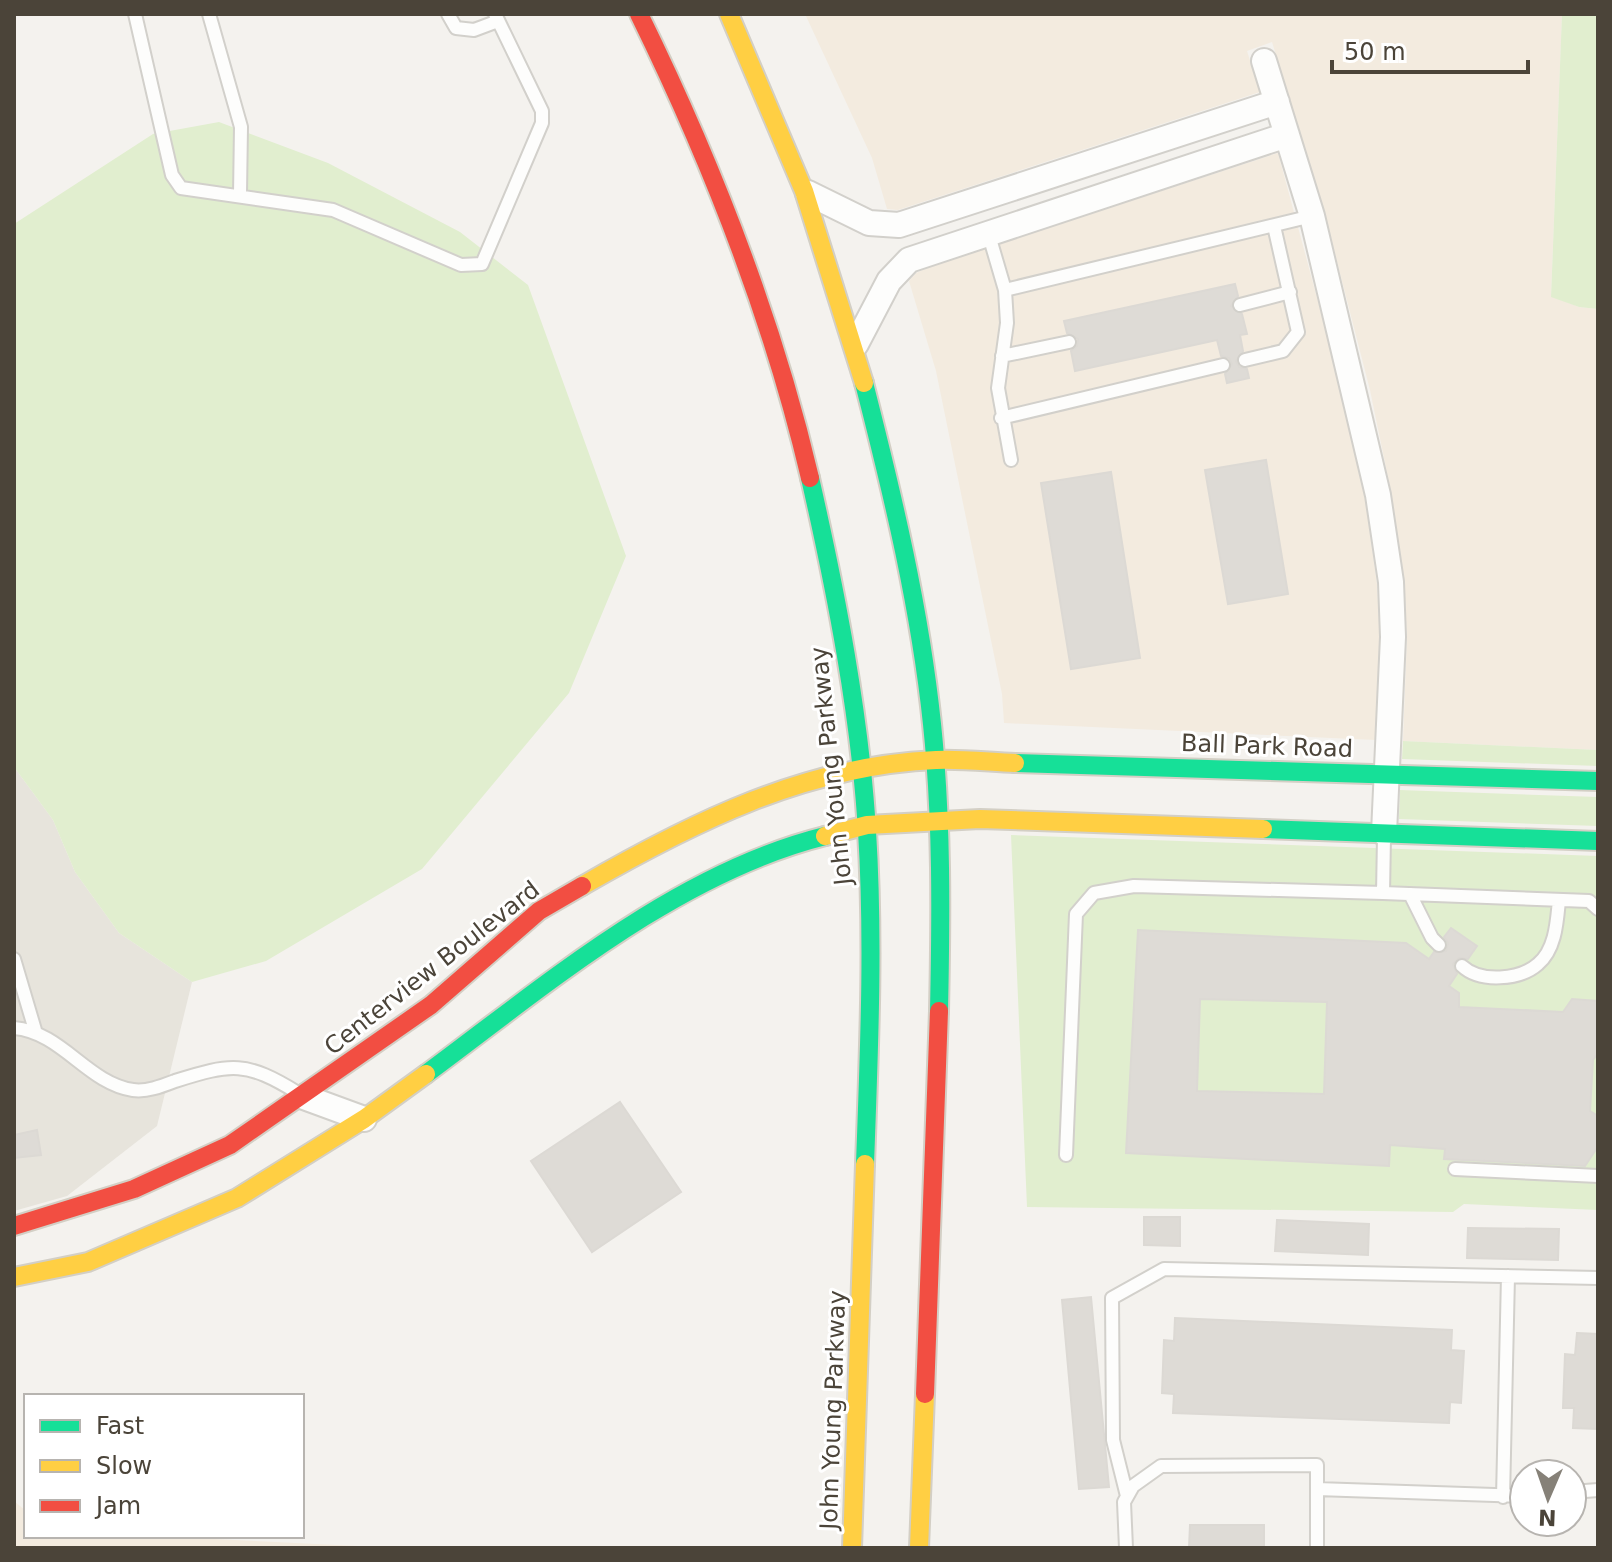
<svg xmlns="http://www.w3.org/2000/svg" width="1612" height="1562" font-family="'DejaVu Sans',sans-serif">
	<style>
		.residential { fill: #e7e4dc }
		.commercial { fill: #f3ebdf }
		.green { fill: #e1eecf }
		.building { fill: #dedbd6; stroke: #dcd9d4; stroke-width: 2; fill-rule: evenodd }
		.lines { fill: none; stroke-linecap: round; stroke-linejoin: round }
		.lane-casing { stroke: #d2d0cb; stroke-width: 16 }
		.street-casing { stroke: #d2d0cb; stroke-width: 28 }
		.fast-casing { stroke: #d3cfc5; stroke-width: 22 }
		.slow-casing { stroke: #d3cfc5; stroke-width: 22 }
		.jam-casing { stroke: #d3cfc5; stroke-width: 22 }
		.lane { stroke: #fdfdfc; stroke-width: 12 }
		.street { stroke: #fdfdfc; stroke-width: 24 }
		.fast { stroke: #16e098; stroke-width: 18 }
		.slow { stroke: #ffcf43; stroke-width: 18 }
		.jam { stroke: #f24e42; stroke-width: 18 }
		.labels { text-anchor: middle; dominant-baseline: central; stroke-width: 6; stroke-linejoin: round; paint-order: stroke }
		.street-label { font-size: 24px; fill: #4b4439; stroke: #fff }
	</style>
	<rect width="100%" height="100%" fill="#f4f2ee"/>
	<path class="residential" d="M14 767 53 820 75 872 119 933 192 982 157 1126 67 1196 14 1211Z"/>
	<path class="commercial" d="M805 14H1562L1551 296 1579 307 1598 309V750L1403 741 1407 637 1404 580 1391 492 1370 390 1324 211 1272 42 1247 51 1260 92 898 210 887 209 872 158Z
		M1278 153 1344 398 1365 498 1377 584 1380 638 1376 740 1004 723 1002 694 936 371 909 281 916 273 936 264Z
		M14 1501 26 1511V1536H151L399 1548H14Z"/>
	<path class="green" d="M1562 14H1598V309L1579 307 1551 297Z
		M219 122 328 163 460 232 528 285 626 556 569 693 422 869 266 961 192 982 119 933 75 872 53 820 14 767V224L153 134Z
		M1403 741 1598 750V766L1402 759Z
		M1400 790 1598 797V826L1399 819Z
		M1011 835 1598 856V1210L1464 1204 1453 1212 1027 1207Z"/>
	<path class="building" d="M1235 284 1238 296 1231 306 1242 314 1247 334 1240 335 1243 351 1236 361 1239 367 1247 369 1249 378 1227 383 1225 374 1232 364 1229 358 1221 356 1217 340 1075 371 1071 351 1077 346 1078 339 1067 333 1064 321Z
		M1266 460 1288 594 1228 604 1205 470Z
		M1111 472 1140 658 1071 669 1041 483Z
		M1451 928 1477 946 1468 959 1459 958 1453 964 1457 974 1449 986 1459 993V1007L1563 1012 1572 999 1598 1001V1053L1593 1060 1590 1111 1598 1116 1597 1148 1585 1166 1444 1159 1445 1149 1390 1145 1389 1166 1126 1153 1138 930 1406 943 1429 959 1434 952 1446 951 1448 943 1444 937ZM1200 999 1327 1002 1324 1094 1197 1091Z
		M620 1102 681 1192 592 1252 531 1161Z
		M37 1130 41 1155 14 1158V1135Z
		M1144 1217H1180V1246L1144 1245Z
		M1277 1220 1369 1224 1368 1255 1275 1251Z
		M1468 1228 1559 1229 1558 1260 1467 1258Z
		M1091 1297 1109 1487 1079 1489 1062 1300Z
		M1175 1318 1452 1330 1451 1350 1464 1351 1461 1403 1450 1402 1449 1423 1173 1413 1174 1394 1162 1393 1164 1340 1174 1341Z
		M1577 1333 1598 1334V1429L1573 1428 1574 1408H1563L1565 1354 1575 1355Z
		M1190 1525H1264V1548H1189Z"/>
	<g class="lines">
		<g class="lane-casing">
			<path id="lane" d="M135 14 172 175 181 188 333 210 461 265 482 264 542 123V111L495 14
				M209 14 241 127 240 194
				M448 14 456 28 474 30 498 21
				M988 232 1005 290 1007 323 998 388 1011 460
				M1005 290 1312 216
				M1240 305 1290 292
				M1002 356 1069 342
				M1245 360 1283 351 1298 332 1274 226
				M1001 418 1223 365
				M1384 837 1383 893 1589 901 1598 909
				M1410 894 1432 938 1439 945
				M14 959 35 1030
				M1462 966C1480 983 1520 980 1538 964 1556 949 1557 920 1559 900
				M14 1028C62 1032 87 1083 133 1090 147 1092 162 1086 175 1081 232 1063 246 1061 298 1093
				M1066 1155 1076 914 1094 893 1134 886 1383 893
				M1455 1169 1598 1176
				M1317 1489 1524 1496
				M1572 1492 1598 1490
				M1127 1496 1113 1440 1112 1298 1164 1269 1598 1278
				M1503 1497 1508 1276
				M1126 1548 1124 1502 1133 1486 1161 1466 1317 1465V1548"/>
		</g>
		<g class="street-casing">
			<path id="street" d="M1264 61 1312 216 1378 495 1391 582 1393 637 1384 833
				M808 193 869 223 899 225 1277 102
				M856 344 889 281 909 260 1287 135
				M304 1097 364 1119"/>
		</g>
		<g class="fast-casing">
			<path id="fast" d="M864 383C893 496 920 609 932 724 942 819 941 916 939 1011
				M810 478C836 592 860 715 867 831 874 942 869 1053 865 1164
				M1015 763 1598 781
				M1263 829 1598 841
				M426 1074C546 985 677 873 825 836"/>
		</g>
		<g class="slow-casing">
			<path id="slow" d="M729 14 804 191 864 383
				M825 836 867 825 980 819 1263 829
				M582 886C691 823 807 765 936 760 962 759 989 762 1015 763
				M14 1277 88 1262 237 1198 364 1119 426 1074
				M852 1548 865 1164
				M919 1548 925 1394"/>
		</g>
		<g class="jam-casing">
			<path id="jam" d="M639 14C712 163 772 316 810 478
				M14 1226 134 1189 230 1145 431 1005 539 911 582 886
				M925 1394 939 1011"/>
		</g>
		<use href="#lane" class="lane"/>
		<use href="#street" class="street"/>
		<use href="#fast" class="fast"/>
		<use href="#slow" class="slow"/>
		<use href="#jam" class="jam"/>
	</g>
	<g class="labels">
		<g class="street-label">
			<text transform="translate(1267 746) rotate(2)">Ball Park Road</text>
			<text transform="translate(831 766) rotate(-96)">John Young Parkway</text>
			<text transform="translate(432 968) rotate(-38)">Centerview Boulevard</text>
			<text transform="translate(833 1410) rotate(-88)">John Young Parkway</text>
		</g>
	</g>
	<rect width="1612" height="1562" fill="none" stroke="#4b4439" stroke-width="32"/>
	<rect x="24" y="1394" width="280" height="144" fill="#ffffff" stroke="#b7b4b0" stroke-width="2"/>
	<rect x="40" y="1420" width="40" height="12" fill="#16e098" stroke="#b7b4b0" stroke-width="2"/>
	<text x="96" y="1434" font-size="24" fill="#4b4439">Fast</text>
	<rect x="40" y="1460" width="40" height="12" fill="#ffcf43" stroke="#b7b4b0" stroke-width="2"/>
	<text x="96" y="1474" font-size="24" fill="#4b4439">Slow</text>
	<rect x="40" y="1500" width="40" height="12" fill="#f24e42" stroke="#b7b4b0" stroke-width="2"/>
	<text x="96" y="1514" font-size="24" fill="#4b4439">Jam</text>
	<g transform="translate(1548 1498) rotate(182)"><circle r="38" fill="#ffffff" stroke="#b7b4b0" stroke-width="2"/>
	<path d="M0-6L14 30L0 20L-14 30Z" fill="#868178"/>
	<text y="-12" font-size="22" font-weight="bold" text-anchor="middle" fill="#4b4439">N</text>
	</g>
	<path d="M1332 60v12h196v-12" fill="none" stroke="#4b4439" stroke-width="4"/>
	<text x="1344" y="60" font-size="24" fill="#4b4439" stroke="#ffffff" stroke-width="6" paint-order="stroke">50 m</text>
</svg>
